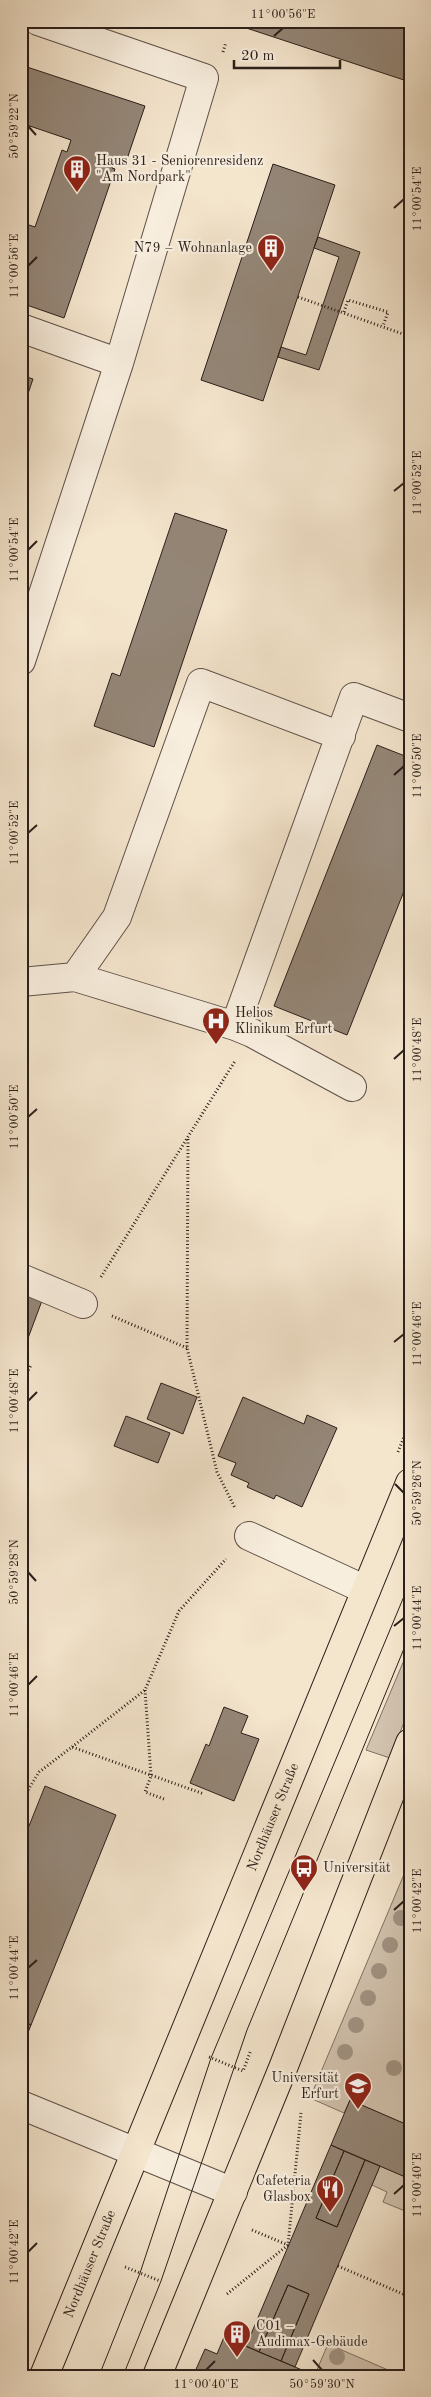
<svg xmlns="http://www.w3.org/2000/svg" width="431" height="2397" font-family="'Old Standard TT',serif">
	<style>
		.green { fill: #d2c3af; stroke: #7e7164 }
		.building { fill: #948677; stroke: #2b1f1a }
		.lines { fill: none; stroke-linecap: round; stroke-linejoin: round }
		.minor-casing { stroke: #5d5047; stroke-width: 30 }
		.major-casing { stroke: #2b1f1a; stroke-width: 30 }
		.path { stroke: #2b1f1a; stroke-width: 3; stroke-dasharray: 1 2.5; stroke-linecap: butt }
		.minor { stroke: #f8eede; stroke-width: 28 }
		.major { stroke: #f4e5cd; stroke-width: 28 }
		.tram { stroke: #2b1f1a; stroke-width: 1 }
		.tree { fill: #a19383 }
		.ticks { fill: none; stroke: #2b1f1a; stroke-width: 2 }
		.labels { text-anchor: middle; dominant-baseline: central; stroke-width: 4.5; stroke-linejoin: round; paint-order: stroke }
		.poi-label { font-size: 14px; fill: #2b1f1a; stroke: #f8eede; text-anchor: start }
		.street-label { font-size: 14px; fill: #2b1f1a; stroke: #f8eede }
		.neatline { fill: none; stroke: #2b1f1a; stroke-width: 2 }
		.ticks-label { font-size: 12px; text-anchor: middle; fill: #2b1f1a }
	</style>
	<rect width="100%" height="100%" fill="#f4e5cd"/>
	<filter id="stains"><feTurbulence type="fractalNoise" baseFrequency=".004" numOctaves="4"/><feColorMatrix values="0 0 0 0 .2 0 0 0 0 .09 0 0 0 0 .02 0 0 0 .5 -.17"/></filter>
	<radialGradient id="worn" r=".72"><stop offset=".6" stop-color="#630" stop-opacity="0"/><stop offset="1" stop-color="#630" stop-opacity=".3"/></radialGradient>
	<path class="green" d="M410 1646V1707L390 1758 366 1750Z
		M410 1860V2126L350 2100 344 2113 310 2098Z
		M380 2166 410 2179V2213L383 2202 387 2192 372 2185Z
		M328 2344 402 2376H326L316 2372Z"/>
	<path class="building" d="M225 21H410V82Z
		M21 65 145 106 127 159 116 156 112 168 115 169 64 318 21 303V217L27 219 26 224 35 227 62 150 67 152 71 140 21 123Z
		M273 164 335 185 263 401 201 380Z
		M318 237 360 252 319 370 278 357 281 347 306 355 339 257 314 248Z
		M21 375 33 379 21 414Z
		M175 513 227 530 154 747 94 726 112 673 120 676Z
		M377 745 410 758V876L347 1035 274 1006Z
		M21 1290 43 1298 21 1357Z
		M161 1383 197 1397 183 1434 147 1419Z
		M243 1397 304 1424 307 1415 337 1428 302 1507 276 1495 274 1499 247 1487 249 1483 231 1475 236 1463 218 1456Z
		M126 1416 170 1433 158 1463 114 1446Z
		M224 1707 248 1716 241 1733 259 1739 234 1801 190 1783 206 1744 209 1746Z
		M45 1786 116 1815 31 2025 21 2020V1846Z
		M21 2020 31 2025 21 2050Z
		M350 2100 410 2126V2179L331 2145Z
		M331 2145 344 2151 316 2218 337 2227 365 2160 380 2166 295 2367 281 2361 309 2294 288 2285 259 2352 246 2346Z
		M344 2151 365 2160 337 2227 316 2218Z
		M288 2285 309 2294 281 2361 259 2352Z
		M224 2337 295 2367 316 2376H193L205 2349 217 2354Z"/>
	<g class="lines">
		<g class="minor-casing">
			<path id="minor" d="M21 328 119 363
				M21 661 119 363 204 78 38 21
				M75 977 117 917 201 683 341 736
				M21 982 75 977 235 1026 252 1033 352 1087
				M235 1026 354 697 410 718
				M21 1278 83 1304
				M249 1536 366 1590
				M21 2105 233 2192"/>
		</g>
		<g class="major-casing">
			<g id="major">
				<path id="s1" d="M44 2376 410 1483"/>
				<path d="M157 2376 283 2068 410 1743"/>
			</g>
		</g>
		<path class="path" d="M223 52 226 42
			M298 297 403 334
			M344 312 348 300 388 312 383 326
			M188 1139 187 1348 217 1472 235 1508
			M101 1277 235 1061
			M112 1316 187 1348
			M21 1386 31 1365
			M398 1452 410 1422
			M145 1690 151 1776 145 1792 164 1799
			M72 1747 145 1690 179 1611 226 1559
			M21 1787 28 1790 21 1804
			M28 1790 39 1772 72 1747 204 1794
			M209 2057 243 2071 251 2050
			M252 2230 288 2245
			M338 2266 410 2297
			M125 2267 160 2281
			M227 2294 288 2245 301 2113
			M410 2301 406 2309 410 2311"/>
		<use href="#minor" class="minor"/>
		<use href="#major" class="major"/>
		<path class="tram" d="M99 2376 140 2273 211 2058 410 1582
			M123 2376 161 2281 247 2030 410 1634"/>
	</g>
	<g class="tree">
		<circle cx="401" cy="1918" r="8"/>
		<circle cx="390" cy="1945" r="8"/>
		<circle cx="379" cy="1971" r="8"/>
		<circle cx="368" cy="1998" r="8"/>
		<circle cx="356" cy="2025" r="8"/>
		<circle cx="345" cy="2052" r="8"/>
		<circle cx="394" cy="2068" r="8"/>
		<circle cx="337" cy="2357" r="8"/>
	</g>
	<path class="ticks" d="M274 36 283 28M28 126 36 135M394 208 404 199M28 266 37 257M394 491 404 483M28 550 37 541M394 775 404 766M28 833 37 825M394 1059 404 1050M28 1117 37 1109M394 1342 404 1334M28 1401 37 1392M395 1484 404 1493M28 1572 36 1581M394 1626 404 1618M28 1685 37 1676M394 1910 404 1901M28 1968 37 1960M394 2194 404 2185M28 2252 37 2243M313 2360 322 2370M206 2370 215 2361"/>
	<defs>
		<g id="building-pin" transform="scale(1.4375)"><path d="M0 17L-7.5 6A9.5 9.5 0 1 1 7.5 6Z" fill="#8f2418" stroke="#f8eede"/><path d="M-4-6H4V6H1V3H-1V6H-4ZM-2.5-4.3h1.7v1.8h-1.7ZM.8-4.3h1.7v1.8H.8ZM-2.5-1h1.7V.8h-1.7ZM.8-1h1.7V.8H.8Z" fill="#fff"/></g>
		<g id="hospital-pin" transform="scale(1.4375)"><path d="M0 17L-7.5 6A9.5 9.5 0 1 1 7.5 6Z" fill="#8f2418" stroke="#f8eede"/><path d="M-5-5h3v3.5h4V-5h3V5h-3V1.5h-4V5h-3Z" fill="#fff"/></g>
		<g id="bus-pin" transform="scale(1.4375)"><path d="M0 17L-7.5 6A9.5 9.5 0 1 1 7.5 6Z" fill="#8f2418" stroke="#f8eede"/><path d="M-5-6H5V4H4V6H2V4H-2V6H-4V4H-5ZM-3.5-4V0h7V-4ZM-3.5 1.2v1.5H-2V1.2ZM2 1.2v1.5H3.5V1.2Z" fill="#fff"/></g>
		<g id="university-pin" transform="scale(1.4375)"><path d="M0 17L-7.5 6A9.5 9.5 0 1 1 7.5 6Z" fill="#8f2418" stroke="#f8eede"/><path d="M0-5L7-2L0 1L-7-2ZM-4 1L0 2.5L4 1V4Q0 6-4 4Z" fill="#fff"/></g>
		<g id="restaurant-pin" transform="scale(1.4375)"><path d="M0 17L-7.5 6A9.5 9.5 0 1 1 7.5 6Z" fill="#8f2418" stroke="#f8eede"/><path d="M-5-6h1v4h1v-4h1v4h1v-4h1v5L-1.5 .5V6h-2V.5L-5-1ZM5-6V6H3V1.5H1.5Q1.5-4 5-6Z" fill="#fff"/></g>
	</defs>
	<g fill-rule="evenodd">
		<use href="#building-pin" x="77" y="169"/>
		<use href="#building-pin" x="271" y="248"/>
		<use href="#hospital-pin" x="216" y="1021"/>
		<use href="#bus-pin" x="304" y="1868"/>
		<use href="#university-pin" x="358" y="2086"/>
		<use href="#restaurant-pin" x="330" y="2189"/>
		<use href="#building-pin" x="237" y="2334"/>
	</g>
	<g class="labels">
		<g class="poi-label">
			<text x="96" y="161">Haus 31 - Seniorenresidenz<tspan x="96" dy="16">"Am Nordpark"</tspan></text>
			<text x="252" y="248" text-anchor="end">N79 – Wohnanlage</text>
			<text x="235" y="1013">Helios<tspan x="235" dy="16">Klinikum Erfurt</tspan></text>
			<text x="323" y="1868">Universität</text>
			<text x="339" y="2078" text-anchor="end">Universität<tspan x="339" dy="16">Erfurt</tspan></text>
			<text x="311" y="2181" text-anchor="end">Cafeteria<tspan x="311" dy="16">Glasbox</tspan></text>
			<text x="256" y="2326">C01 –<tspan x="256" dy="16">Audimax-Gebäude</tspan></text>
		</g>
		<g class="street-label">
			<text stroke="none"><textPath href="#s1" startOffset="604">Nordhäuser Straße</textPath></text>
			<text stroke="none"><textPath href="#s1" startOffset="121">Nordhäuser Straße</textPath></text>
		</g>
	</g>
	<rect width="431" height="2397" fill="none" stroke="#f4e5cd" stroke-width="55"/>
	<path d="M234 60v8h106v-8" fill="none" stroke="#2b1f1a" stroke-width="2.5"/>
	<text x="241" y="60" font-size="15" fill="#2b1f1a" stroke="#f8eede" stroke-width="4" paint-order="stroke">20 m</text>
	<rect x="28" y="28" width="376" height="2342" class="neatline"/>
	<g class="ticks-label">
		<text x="283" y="18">11°00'56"E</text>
		<text transform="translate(14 126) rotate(-90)" y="4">50°59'22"N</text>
		<text transform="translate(417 199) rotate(-90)" y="4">11°00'54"E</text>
		<text transform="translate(14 266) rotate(-90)" y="4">11°00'56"E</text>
		<text transform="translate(417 483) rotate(-90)" y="4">11°00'52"E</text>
		<text transform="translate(14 550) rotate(-90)" y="4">11°00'54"E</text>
		<text transform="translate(417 766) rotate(-90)" y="4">11°00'50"E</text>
		<text transform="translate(14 833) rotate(-90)" y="4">11°00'52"E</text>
		<text transform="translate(417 1050) rotate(-90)" y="4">11°00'48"E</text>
		<text transform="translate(14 1117) rotate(-90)" y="4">11°00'50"E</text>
		<text transform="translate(417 1334) rotate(-90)" y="4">11°00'46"E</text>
		<text transform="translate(14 1401) rotate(-90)" y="4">11°00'48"E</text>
		<text transform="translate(417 1493) rotate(-90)" y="4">50°59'26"N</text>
		<text transform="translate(14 1572) rotate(-90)" y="4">50°59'28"N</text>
		<text transform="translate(417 1618) rotate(-90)" y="4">11°00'44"E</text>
		<text transform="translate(14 1685) rotate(-90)" y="4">11°00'46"E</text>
		<text transform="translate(417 1901) rotate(-90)" y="4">11°00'42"E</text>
		<text transform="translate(14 1968) rotate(-90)" y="4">11°00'44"E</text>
		<text transform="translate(417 2185) rotate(-90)" y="4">11°00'40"E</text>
		<text transform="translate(14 2252) rotate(-90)" y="4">11°00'42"E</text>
		<text x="206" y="2388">11°00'40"E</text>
		<text x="322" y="2388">50°59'30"N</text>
	</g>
	<rect width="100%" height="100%" filter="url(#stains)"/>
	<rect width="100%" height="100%" fill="url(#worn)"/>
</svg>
